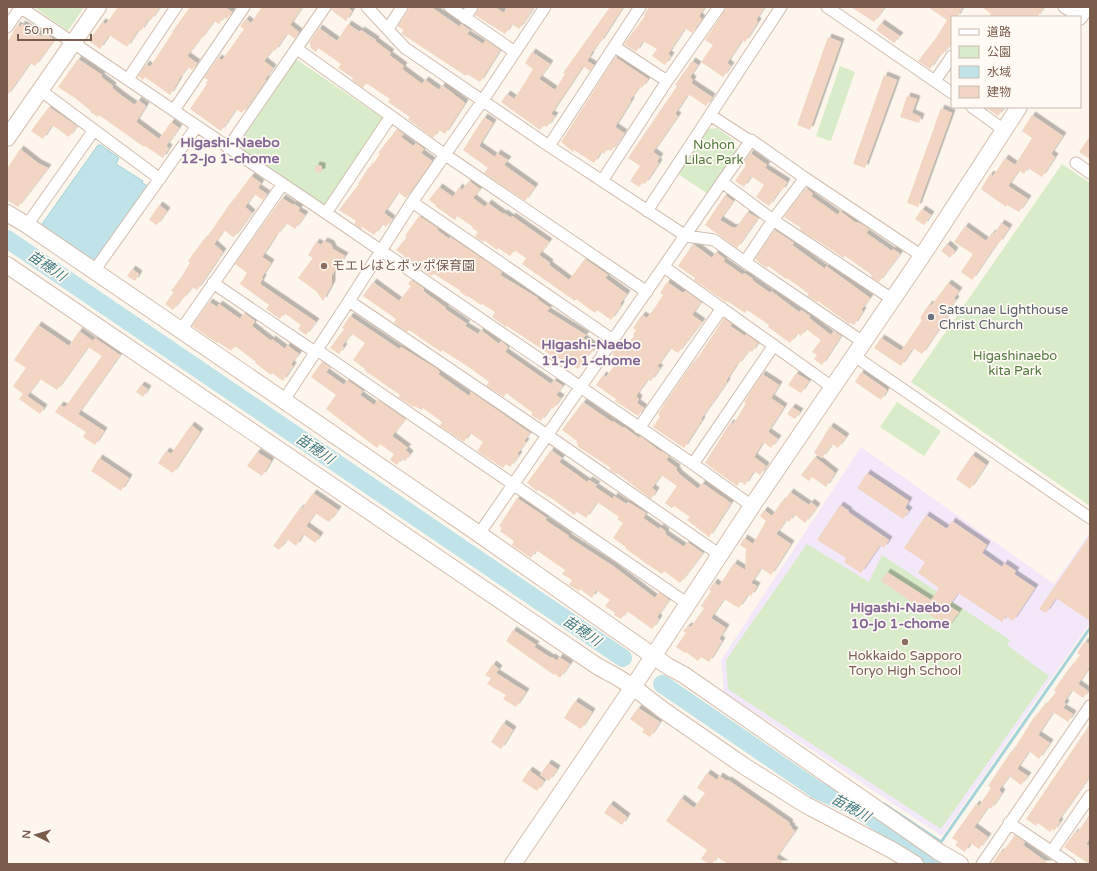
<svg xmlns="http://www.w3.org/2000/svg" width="1097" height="871" font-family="'Varela Round','Noto Sans JP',sans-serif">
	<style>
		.education { fill: #f3e8fa }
		.green { fill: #d8ecc9 }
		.water { fill: #bfe3e8; stroke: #a5d3da }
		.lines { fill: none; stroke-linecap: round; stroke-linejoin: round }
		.stream { stroke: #a5d3da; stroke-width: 3 }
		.river { stroke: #bfe3e8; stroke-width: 18 }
		.building { fill: #f3d5c3; filter: url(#shadow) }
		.street-casing { stroke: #d1beb0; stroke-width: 13 }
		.secondary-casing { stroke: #d6c0b0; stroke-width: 18 }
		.street { stroke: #fff; stroke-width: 11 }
		.secondary { stroke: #fff; stroke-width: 16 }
		.education-dot { fill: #8d6e63; stroke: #fffaf3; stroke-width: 1.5 }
		.worship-dot { fill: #6b7280; stroke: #fffaf3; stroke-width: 1.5 }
		.labels { text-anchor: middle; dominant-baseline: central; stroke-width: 3.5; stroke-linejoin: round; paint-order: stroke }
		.park-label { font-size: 13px; fill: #537a41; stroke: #fffaf3 }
		.education-label { font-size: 13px; fill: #785e54; stroke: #fffaf3; text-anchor: start }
		.worship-label { font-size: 13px; fill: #5b616d; stroke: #fffaf3; text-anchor: start }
		.neighbourhood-label { font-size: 14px; font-weight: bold; fill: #846695; stroke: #fffaf3 }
		.water-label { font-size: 14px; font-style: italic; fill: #437c86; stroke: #fffaf3 }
	</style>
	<defs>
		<filter id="shadow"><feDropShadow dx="3.5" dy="-3.5" stdDeviation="0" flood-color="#0004"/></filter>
	</defs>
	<rect width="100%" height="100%" fill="#fdf6ec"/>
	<path class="education" d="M861 447 1054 584 1090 532V623L942 836 724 692 721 660Z"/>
	<path class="green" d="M34 7H84L68 31Z
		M296 59 384 119 323 209 235 150Z
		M840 66 855 72 831 141 816 136Z
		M717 128 735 141 737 151 708 194 678 174 707 129Z
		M1062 164 1090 183V506L911 382Z
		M897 402 941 431 924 456 880 427Z
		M807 544 869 582 882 555 1010 640 1007 645 1049 676 941 829 728 689 726 660Z"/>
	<path class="water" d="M98 145H101L119 158 116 164 143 181 142 183 148 186 97 261H93L43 226 42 224Z"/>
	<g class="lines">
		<path class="stream" d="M884 804 941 842 1090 628"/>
		<path class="river" d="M7 239 623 658
			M662 684 817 790 855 807 942 864"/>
	</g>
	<path class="building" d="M118 7H160L151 20 149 18 141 31 139 29 127 47 109 35 100 49 89 41 102 22 106 24Z
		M190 7H225L232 12 227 19 224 17 219 24 214 21 200 40H199L187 56 197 63 192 70 188 67 178 80H179L170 95 145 77 143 80 138 76 146 64 150 67 173 32H172Z
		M262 7H302L290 25 299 32 295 39 287 33 275 51 273 49 264 61 273 68 265 79 266 80 242 113 236 109 221 131 190 109 207 84 206 83 208 80 204 78 218 58 222 60 223 59 244 29 240 26 246 19 251 23Z
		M332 7H347L352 11 346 21 331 10Z
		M410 7H431L460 27 461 24 470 30 467 34 483 44 486 40 500 50 480 82 467 74 466 76 402 34 403 30 398 26Z
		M480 7H495L504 13 507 7H534L519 29 512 24 505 34 475 15Z
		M610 7H623L600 43 599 42 590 55H591L587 61 594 65 590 71 583 66 551 114 555 116 547 127 544 125 540 130 501 102 507 94 514 99 524 84 533 69 525 63 532 52 550 64 539 79 555 90 565 74 563 73Z
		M649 7H705L699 16 702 19 692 33 685 28 668 54 671 56 665 65 652 56 657 49 643 41 636 52 624 44 645 16 644 15Z
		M727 7H765L756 20 758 22 745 42 742 40 727 63 731 66 723 77 701 62 713 45 705 40Z
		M851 7H885L874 22Z
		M928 7H963L957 17H952V42L942 55 940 54 930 69 918 61 936 38 947 20Z
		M982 7H1044L1037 17H989L991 14Z
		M881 23 900 36 894 43 876 30Z
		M22 24 43 37 46 33 54 40 35 66 30 63 7 96V43L17 25 20 27Z
		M348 24 360 32 361 30 376 40 375 41 391 53 389 55 404 66 402 69 422 84 425 80 439 90 442 85 465 103 445 134 439 130 433 138 408 119 410 117 388 102 390 99 366 83 363 88 352 80 353 78 338 68 341 64 318 48 316 52 310 47 311 45 309 43 319 28 337 41Z
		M828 37 841 42 810 130 797 125Z
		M615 57 648 79 642 88 640 86 630 100 631 101 615 127 624 133 611 151 607 149 604 154 601 152 594 163 574 150 573 152 561 142Z
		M78 59 102 75 101 77 113 86 112 88 122 96 135 105 138 100 146 106 136 122 159 139 171 122 179 128 166 146 169 148 163 158 145 146 144 147 99 115 98 117 90 112 91 111 75 98 58 87Z
		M692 61 698 65 690 77 693 80 691 83 712 97 706 106 688 94 675 114 678 116 653 152 660 157 657 161 659 163 645 184 643 182 639 187 630 181 640 166 628 158 677 86 675 85Z
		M884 75 897 80 865 168 853 164Z
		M907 96 917 99 912 113 921 117 919 123 900 117Z
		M49 107 77 126 69 137 52 125 43 139 31 131Z
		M985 107H1004L998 116Z
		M941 108 952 113 918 207 907 203Z
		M1032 115 1063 136 1051 154 1055 157 1042 177 1028 168 1024 174 1019 170 1008 186 1028 199 1019 212 1007 205 1006 207 981 189 990 174 993 176 1005 158 1015 165 1032 138 1022 131Z
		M484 117 493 123 479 146 495 157 497 153 508 160 504 165 535 187 525 201 484 173 488 168 463 150Z
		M397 129 404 134 401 137 413 146 416 143 424 149 421 153 432 161 406 198 398 192 384 213 392 219 386 227 382 224 374 235 362 227 361 229 354 224 356 221 339 210 359 184H358L369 167 370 168 380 154 378 153Z
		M1090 136V159L1079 152Z
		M20 149 38 163 48 168 18 207 7 200V169Z
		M750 153 767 165 765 168 787 182 782 191 780 190 769 206 756 197 764 185 751 176 744 187 735 181 746 165 744 163Z
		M316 165 322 166V172L316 173 315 168Z
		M251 176 261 183 258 188 267 194 263 200 254 194 245 207 252 213 234 237H233L224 230 214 244 223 252 197 290 192 287 183 299 182 298 173 310 165 304 174 292 171 291 182 276 190 263 188 261 204 239 205 240 231 202H232Z
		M469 181 480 189 473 198 485 207 488 203 503 214 504 213 511 218 512 216 549 242 539 255 550 263 549 265 569 280 585 259 608 275 605 278 627 294 620 304 621 305 611 320 597 310 595 313 576 299 575 301 522 264 526 258 514 250 510 256 498 248 497 250 484 240 483 242 475 237 478 232 472 228 473 227 457 216 455 220 435 206 436 205 429 200 439 187 453 197 459 187 462 190Z
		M806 188 813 194 811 196 838 215 840 211 856 223 857 222 861 224 869 229 866 233 892 251 893 249 900 254 879 282 871 277 872 275 845 256 843 258 835 252 800 230 801 228 784 217Z
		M725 195 733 201 720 220 733 228 734 227 736 228 747 212 758 218 737 248 705 225Z
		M282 198 293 205 294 204 300 208 298 211 305 215 295 229 286 223 277 235H276L262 257 271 263 262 277 263 278 260 284 316 322 306 335 298 329 301 325 284 313 280 319 266 309 269 305 240 284 247 273 235 264Z
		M159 205 167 211 157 225 149 220Z
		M922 209 931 215 924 225 915 219Z
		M419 216 433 225 438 229 437 230 449 239 450 237 453 239 502 272 500 275 538 298 537 299 550 308 547 311 586 335 583 338 595 347 590 355 588 354 578 369 565 361 564 362 552 354V356L507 326 506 327 492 317 495 312 482 304 481 305 468 296 467 297 460 292 461 291 434 274 431 276 396 250 407 237 405 236Z
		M1001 223 1009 228 999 243H997L972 280 961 272 973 254 954 242 965 226 986 241 992 233 994 234Z
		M776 231 794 243 792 245 825 269 826 266 870 298 861 310 863 311 854 325 850 323 849 324 818 301 817 302 807 296 809 294 787 278 786 279 768 266 767 268 758 262V261L755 259 773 232 775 233Z
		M324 241 331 244 333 249 345 256 332 275V284L323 301 316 291 298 278 313 258 308 255 316 242 321 245Z
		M693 244 712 258 716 252 725 259 723 261 743 275 744 273 753 279 752 280 770 293 771 291 799 312 801 310 810 316 809 318 831 335 834 331 841 336 822 365 814 359 817 355 812 352 821 340 806 329 801 336 797 333 790 343 768 327 769 325 747 310 745 313 727 301 726 302 694 280 695 278 678 266Z
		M947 244 955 251 950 258 941 251Z
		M132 269 139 274 135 281 127 276Z
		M411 280 422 287 424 289 423 291 446 308 445 309 467 324 465 326 478 334 481 330 499 344 501 341 508 347 505 352 551 384 554 380 563 386 556 395 561 398 553 409 551 407 541 421 531 415 533 413 506 393 504 397 486 386 489 382 470 368 442 350 441 352 409 330 407 332 394 323 396 319 363 296 373 282 399 301 411 286 408 284Z
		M667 282 683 293 685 291H686L701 302 692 315 702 322 678 353 670 348 657 367 660 368 651 381 648 379 636 396 639 399 637 403 644 408 638 416 615 401 616 399 596 385 603 375 606 377 619 359 612 354 617 347 623 351 634 336 633 335 636 330 633 328 642 315 647 318 651 312H652L663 295 660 293Z
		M948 283 959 291 954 298 956 300 946 313 949 314 922 354 913 348 901 366 874 348 881 338 901 351 922 320 920 318 929 304 931 306Z
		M209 302 217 307 219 304 240 319 244 313 255 321 252 326 271 341 272 339 285 349 287 345 299 354 291 364 293 366 283 381 272 373 271 375 255 363 256 362 235 346 231 351 218 342 217 343 192 326Z
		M350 316 399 349 401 347 437 369 440 372 438 374 469 396 471 392 530 433 524 441 526 442 517 454 519 455 510 467 506 464 503 468 477 451 483 442 470 433 464 442 440 426 442 422 423 408 422 410 414 406 413 407 398 397 400 395 364 370 365 369 353 360 365 343 352 334H351L342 346 344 347 339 354 330 348 344 329 342 328Z
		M724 318 732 324 730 326 745 336 746 334 758 343 752 352 749 350 738 365 737 364 726 381 727 382 701 419 702 420 684 448 653 427 660 416 658 414 667 400 694 361 695 362Z
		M38 325 69 346 79 331 93 341 95 338 120 355 78 414 104 431 95 445 83 437 86 432 55 412 60 405 64 407 65 406H66L102 356 88 347 57 390 40 379 27 396 44 408 40 414 19 399 23 394 13 386 26 368 14 360Z
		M322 362 330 367 326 372 344 385 347 380 363 391 360 395 374 405 378 400 405 419 392 436 408 448 405 450 410 454 405 461 401 459 397 465 390 460 394 454 380 444 377 448 326 409 336 395 311 377Z
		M861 372 887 390 881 400 855 382Z
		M796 373 809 381 801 393 788 385Z
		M762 374 779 385 771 398 784 407 768 432 778 439 771 448 763 442 754 457 766 466 760 475 754 471 745 485 740 481 737 486 705 463 730 423 732 424 736 420 746 403 744 402Z
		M141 385 148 389 143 397 136 392Z
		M583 402 612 422 613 421 623 428 624 427 639 438 640 436 661 452 662 451 669 456 666 460 677 468 676 470 679 473H678L698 489 702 483 731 503 709 537 687 520 690 517 674 506 672 508 665 503 677 486 661 475 652 488 656 491 651 499 617 473 616 474 609 470 611 468 577 446 578 444 576 442 577 441 562 430Z
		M792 407 800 412 795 419 787 414Z
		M191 425 200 432 173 473 158 463 166 451 171 454Z
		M830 426 846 437 838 448 832 444 822 458 814 453Z
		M551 450 562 458 559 462 587 482 589 480 597 485 595 487 613 499 614 496 626 504 628 502 646 513 643 518 659 529 660 527 666 532 665 534 684 547 687 542 703 553 680 583 664 571 662 574 644 562 625 548 626 547 613 538 623 523 617 519 619 517 597 502 586 518 577 512 574 515 554 500 538 490 537 491 527 483Z
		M257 452 271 461 262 476 247 466Z
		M972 455 986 465 970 489 956 479Z
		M815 457 835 473 826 487 812 477 809 481 801 475Z
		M99 458 129 478 121 491 91 471Z
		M867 473 909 501 905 508 909 511 903 519 857 488Z
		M790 492 809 505 811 502 817 507 805 523 794 514 789 522 786 520 776 534 791 544 771 575 761 568 751 583 757 586 751 596 748 594 739 608 724 599 711 618 726 628 719 639 722 641 709 662 701 657 698 661 686 652 685 653 676 647 686 633 683 631 688 626 691 627 704 608 701 606 711 591 709 590 714 582 719 586 734 563 745 570 746 549 740 545 744 538 753 544 766 521 760 516 764 510 772 516 782 501 783 502Z
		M313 493 338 510 329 522 315 513 306 526 320 536 315 543 303 534 296 546 287 539 279 550 273 546 300 508 302 509Z
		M517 498 547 518 545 520 569 536 568 537 613 566 655 598 659 592 669 600 657 617 659 619 652 629 627 611 621 619 614 615 615 613 605 606 610 600 596 590 592 598 580 589 579 591 569 585 572 580 562 574 565 570 536 550 531 558 512 545 514 541 500 531 502 528 499 526Z
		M840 505 849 511 848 512 889 540 884 548 880 545 861 573 844 562 846 558 817 540Z
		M926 515 947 529 952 521 987 545 982 553 1002 567 1004 563 1016 571 1014 574 1035 588 1013 621 1006 616 1002 622 958 593 949 606 959 612 948 627 881 581 887 572 931 600 939 588 918 573 925 562 904 548Z
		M1090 535V621L1056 598 1046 613 1039 609Z
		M513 630 536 645 534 647 551 658 552 657 557 661 559 657 570 664 560 678 555 674 554 675 506 641Z
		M1085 641 1090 645V666L1078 684 1088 691 1083 698 1072 690 1064 702 1066 704 1063 708 1073 714 1068 722 1053 712 1038 735 1050 743 1039 759 1029 751 1017 769 1028 776 1021 785 1009 776 999 790 1002 793 991 809 988 807 974 827 988 837 979 849 970 843 965 852 955 845 958 842 952 838 976 804 979 806 991 788 988 786 1012 750 1013 751 1034 717 1035 718 1043 706 1044 707 1056 692 1054 690 1070 667H1071L1080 655 1077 653Z
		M493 664 499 669 496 673 526 692 516 707 503 699 506 695 487 684 491 678 485 675Z
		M575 701 592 712 581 729 564 718Z
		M638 708 660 722 650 737 642 732 644 729 630 719Z
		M503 723 513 730 501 749 491 742Z
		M1090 724V776L1058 821 1060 822 1054 831 1052 829 1050 832 1038 823 1036 826 1026 819Z
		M548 763 557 769 549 781 540 775Z
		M529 770 544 781 537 791 522 781Z
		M707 773 717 780 719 776 727 781 728 780 790 823 789 825 792 827 791 828 795 831 776 858 785 864H728L717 857 712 864H709L701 859 707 850 666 821 681 798 694 808 705 793 697 788Z
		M610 804 627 817 622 825 604 813Z
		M1090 814V838L1086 844 1090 847 1089 864 1064 847 1075 832 1077 833Z
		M1015 835 1025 842 1023 845 1049 864H992L1000 852 1002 853Z"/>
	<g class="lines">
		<g class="street-casing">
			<path id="street" d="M20 7 326 213 693 464 752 506
				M367 7 405 48 549 146 686 236 714 240 745 262 863 342
				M450 7 515 52
				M827 7 952 93
				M1064 7 1079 17
				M465 18 472 7
				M7 27 21 7
				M388 29 402 7
				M615 47 667 81
				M297 49 444 154 647 292
				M128 79 176 7
				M935 81 952 56
				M40 90 160 179
				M972 107 1004 130
				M174 110 244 7
				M710 115 747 139 751 140 805 178 922 256
				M549 146 640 7
				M228 148 325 7
				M1076 163 1090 173
				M602 181 667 81 719 7
				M722 182 773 220 892 299
				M412 202 613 340
				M647 211 781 7
				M326 213 391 116
				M27 225 94 130
				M745 262 773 220 805 178
				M664 267 832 387
				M94 271 197 126
				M213 283 315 352
				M349 301 547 435 720 555
				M181 330 282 185
				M317 350 688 604
				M853 355 1090 518
				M284 400 349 301 412 202 483 100 545 7
				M639 428 722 308
				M693 464 774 345
				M479 534 751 140
				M1009 823 1070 864
				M1052 851 1090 796
				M982 864 1090 706"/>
		</g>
		<g class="secondary-casing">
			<path id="secondary" d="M1079 17 1086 7
				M7 138 98 7
				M7 213 27 225 479 534 669 667 684 675 939 852 960 864
				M7 265 597 666 617 677 633 687 663 710 744 766 806 805 892 850 915 864
				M513 864 633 687 752 506 922 256 1019 107"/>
		</g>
		<use href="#street" class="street"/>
		<use href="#secondary" class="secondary"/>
	</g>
	<g class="education-dot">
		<circle cx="324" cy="266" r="4"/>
		<circle cx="905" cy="642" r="4"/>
	</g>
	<circle class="worship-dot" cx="931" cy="317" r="4"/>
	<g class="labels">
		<g class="park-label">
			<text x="714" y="145">Nohon<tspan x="714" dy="15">Lilac Park</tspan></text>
			<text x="1015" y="356">Higashinaebo<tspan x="1015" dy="15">kita Park</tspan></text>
		</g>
		<g class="education-label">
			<text x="332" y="266">モエレはとポッポ保育園</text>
			<text x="905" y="656" text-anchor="middle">Hokkaido Sapporo<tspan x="905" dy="15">Toryo High School</tspan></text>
		</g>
		<g class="worship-label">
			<text x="939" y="310">Satsunae Lighthouse<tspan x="939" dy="15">Christ Church</tspan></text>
		</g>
		<g class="neighbourhood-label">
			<text x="230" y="142">Higashi-Naebo<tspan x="230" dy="16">12-jo 1-chome</tspan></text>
			<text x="591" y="344">Higashi-Naebo<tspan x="591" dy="16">11-jo 1-chome</tspan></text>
			<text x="900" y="607">Higashi-Naebo<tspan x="900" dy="16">10-jo 1-chome</tspan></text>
		</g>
		<g class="water-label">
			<text transform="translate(47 266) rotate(34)">苗穂川</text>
			<text transform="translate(315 449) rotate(34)">苗穂川</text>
			<text transform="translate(582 631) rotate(34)">苗穂川</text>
			<text transform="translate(851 808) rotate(29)">苗穂川</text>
		</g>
	</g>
	<rect width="1097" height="871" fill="none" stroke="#7a5c4d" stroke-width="16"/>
	<rect x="951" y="16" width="130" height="92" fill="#fffaf3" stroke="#cabbb1"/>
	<rect x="959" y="29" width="20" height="6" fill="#ffffff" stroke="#cabbb1"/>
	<text x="987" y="36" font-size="12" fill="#7a5c4d">道路</text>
	<rect x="959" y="46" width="20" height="12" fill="#d8ecc9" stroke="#cabbb1"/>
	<text x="987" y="56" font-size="12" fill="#7a5c4d">公園</text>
	<rect x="959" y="66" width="20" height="12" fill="#bfe3e8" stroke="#cabbb1"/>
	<text x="987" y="76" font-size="12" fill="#7a5c4d">水域</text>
	<rect x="959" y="86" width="20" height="12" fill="#f3d5c3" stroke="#cabbb1"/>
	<text x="987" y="96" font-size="12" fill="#7a5c4d">建物</text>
	<g transform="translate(36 835) rotate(275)" stroke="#fffaf3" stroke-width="3" paint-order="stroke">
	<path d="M0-3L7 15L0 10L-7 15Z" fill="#7a5c4d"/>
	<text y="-6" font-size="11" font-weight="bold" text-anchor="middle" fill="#7a5c4d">N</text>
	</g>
	<path d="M18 34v6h73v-6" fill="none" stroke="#7a5c4d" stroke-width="2"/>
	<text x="24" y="34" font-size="12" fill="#7a5c4d" stroke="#fffaf3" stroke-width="3" paint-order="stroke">50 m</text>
</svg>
